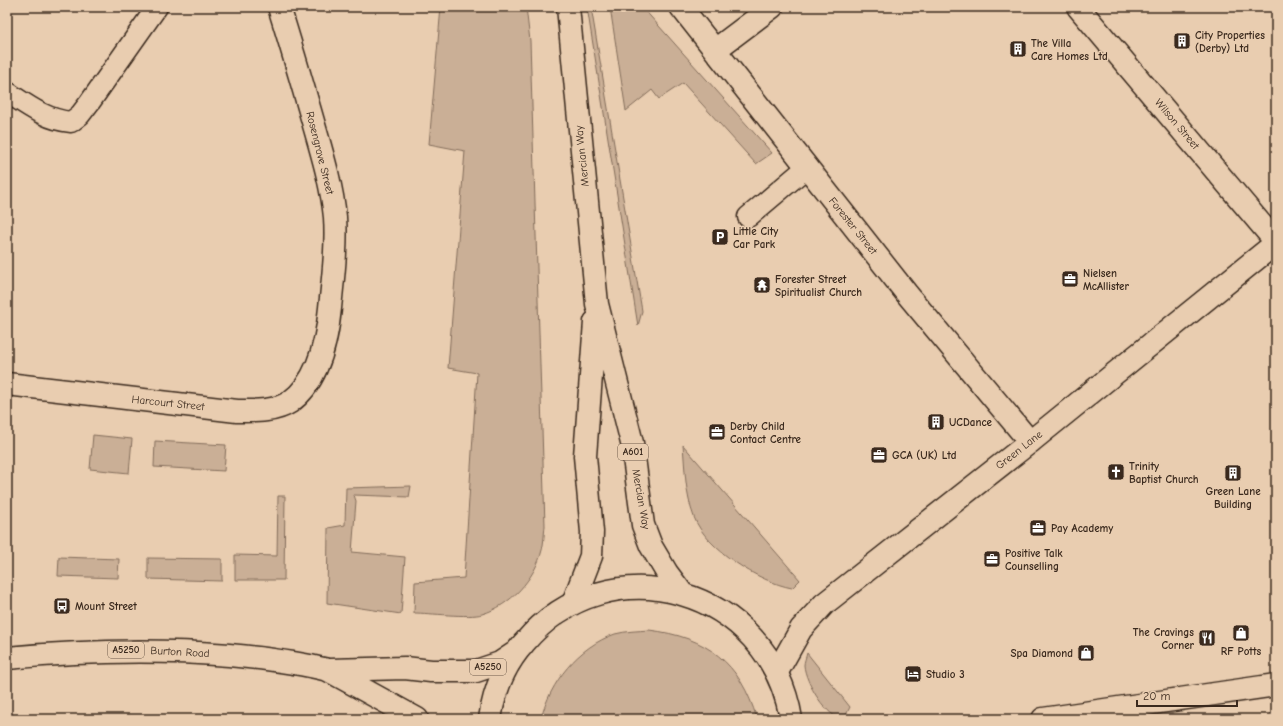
<svg xmlns="http://www.w3.org/2000/svg" width="1283" height="726" font-family="'Comic Neue',sans-serif">
	<style>
		.green { fill: #caaf96; stroke: #826c5a }
		.lines { fill: none; stroke-linecap: round; stroke-linejoin: round }
		.lane-casing { stroke: #3b2a1e; stroke-width: 23 }
		.street-casing { stroke: #3b2a1e; stroke-width: 25 }
		.secondary-casing { stroke: #3b2a1e; stroke-width: 25 }
		.primary-casing { stroke: #3b2a1e; stroke-width: 25 }
		.lane { stroke: #e9cdb0; stroke-width: 20 }
		.street { stroke: #e9cdb0; stroke-width: 22 }
		.secondary { stroke: #e9cdb0; stroke-width: 22 }
		.primary { stroke: #e9cdb0; stroke-width: 22 }
		.labels { text-anchor: middle; dominant-baseline: central; stroke-width: 3; stroke-linejoin: round; paint-order: stroke }
		.shield { fill: #e9cdb0; stroke: #6f5b4a; stroke-width: 1 }
		.shield-label { font-size: 10px; font-weight: bold; fill: #3b2a1e }
		.poi-label { font-size: 11px; font-weight: bold; fill: #3b2a1e; stroke: #e9cdb0; text-anchor: start }
		.street-label { font-size: 11px; fill: #3b2a1e; stroke: #e9cdb0 }
	</style>
	<rect width="100%" height="100%" fill="#e9cdb0"/>
	<filter id="ink" filterUnits="userSpaceOnUse"><feTurbulence type="fractalNoise" baseFrequency=".025" numOctaves="2"/><feDisplacementMap in="SourceGraphic" scale="8" xChannelSelector="R" yChannelSelector="G"/><feConvolveMatrix kernelMatrix="1 2 1 2 8 2 1 2 1" color-interpolation-filters="sRGB"/></filter>
	<g filter="url(#ink)">
		<path class="green" d="M441 7H526L530 41 545 526C544 534 544 542 542 550 535 579 510 606 482 614 470 618 428 613 414 613L415 582 464 578 477 373 448 368 465 151 429 144Z
			M587 7H591L642 311 638 326Z
			M610 7H642L772 153 756 164 683 83 659 99 652 90 626 111Z
			M93 435 132 439 129 473 90 469Z
			M155 441 226 445 224 471 154 467Z
			M683 445 800 580 792 588C759 582 706 549 694 517 685 493 685 469 683 445Z
			M411 486 409 497 354 495 356 501 352 552 405 557 401 614 327 603 328 528 345 525 346 488Z
			M278 496H285L284 580H235V555L277 556Z
			M59 557 119 559 118 578 58 576Z
			M148 558 222 559V581L148 579Z
			M649 630C707 637 740 662 757 719H541C550 682 578 647 615 634 626 631 638 631 649 630Z
			M807 653 850 707 844 719C827 719 805 682 804 665 804 662 806 657 807 653Z"/>
		<g class="lines">
			<g class="lane-casing">
				<path id="lane" d="M7 92C27 105 46 120 71 122L80 115 90 102 157 7
					M748 217 806 168"/>
			</g>
			<g class="street-casing">
				<path id="street" d="M681 7 907 294 1030 442
					M1078 7 1276 242
					M715 50 772 7
					M7 384 237 411C253 411 275 412 290 402 318 382 327 340 330 308 333 278 337 247 335 217 332 188 324 160 316 132 304 90 292 48 279 7"/>
			</g>
			<g class="secondary-casing">
				<path id="secondary" d="M777 672 801 629 824 604 1030 442 1276 243
					M1043 719 1276 685"/>
			</g>
			<g class="primary-casing">
				<path id="primary" d="M568 7 597 304 632 443 643 525 651 546 667 573 682 593
					M573 603 591 556 592 532 585 456 595 322
					M7 658C82 651 154 649 229 655 262 658 296 662 328 670L417 719
					M330 670 405 668 431 671H476L500 663 515 653
					M490 719C494 691 505 664 524 643 609 541 770 589 791 719"/>
			</g>
			<use href="#lane" class="lane"/>
			<use href="#street" class="street"/>
			<use href="#secondary" class="secondary"/>
			<use href="#primary" class="primary"/>
		</g>
	</g>
	<defs>
		<g id="building-square" transform="scale(0.9)"><rect x="-9" y="-9" width="18" height="18" rx="4" fill="#3b2a1e" stroke="#e9cdb0"/><path d="M-4-6H4V6H1V3H-1V6H-4ZM-2.5-4.3h1.7v1.8h-1.7ZM.8-4.3h1.7v1.8H.8ZM-2.5-1h1.7V.8h-1.7ZM.8-1h1.7V.8H.8Z" fill="#fff"/></g>
		<g id="parking-square" transform="scale(0.9)"><rect x="-9" y="-9" width="18" height="18" rx="4" fill="#3b2a1e" stroke="#e9cdb0"/><path d="M-3.5-5.5H1a3.5 3.5 0 0 1 0 7H-1V5.5H-3.5ZM-1-3.4V-.6H.8a1.4 1.4 0 0 0 0-2.8Z" fill="#fff"/></g>
		<g id="office-square" transform="scale(0.9)"><rect x="-9" y="-9" width="18" height="18" rx="4" fill="#3b2a1e" stroke="#e9cdb0"/><path d="M-6-3h4V-5.5h4V-3h4V5H-6ZM-1-4.5V-3h2v-1.5ZM-6 0V1H6V0Z" fill="#fff"/></g>
		<g id="temple-square" transform="scale(0.9)"><rect x="-9" y="-9" width="18" height="18" rx="4" fill="#3b2a1e" stroke="#e9cdb0"/><path d="M0-6L5-2H3V0L6.5 2.5H4V6H1.5V3h-3V6H-4V2.5H-6.5L-3 0V-2H-5Z" fill="#fff"/></g>
		<g id="church-square" transform="scale(0.9)"><rect x="-9" y="-9" width="18" height="18" rx="4" fill="#3b2a1e" stroke="#e9cdb0"/><path d="M-1.2-6h2.4v3.5h3.3v2.4h-3.3V6h-2.4V-.1h-3.3v-2.4h3.3Z" fill="#fff"/></g>
		<g id="bus-square" transform="scale(0.9)"><rect x="-9" y="-9" width="18" height="18" rx="4" fill="#3b2a1e" stroke="#e9cdb0"/><path d="M-5-6H5V4H4V6H2V4H-2V6H-4V4H-5ZM-3.5-4V0h7V-4ZM-3.5 1.2v1.5H-2V1.2ZM2 1.2v1.5H3.5V1.2Z" fill="#fff"/></g>
		<g id="shop-square" transform="scale(0.9)"><rect x="-9" y="-9" width="18" height="18" rx="4" fill="#3b2a1e" stroke="#e9cdb0"/><path d="M-5-2.5h2.3a2.7 3.5 0 0 1 5.4 0H5L5.5 6h-11ZM-1.5-2.5h3a1.5 2.3 0 0 0-3 0Z" fill="#fff"/></g>
		<g id="restaurant-square" transform="scale(0.9)"><rect x="-9" y="-9" width="18" height="18" rx="4" fill="#3b2a1e" stroke="#e9cdb0"/><path d="M-5-6h1v4h1v-4h1v4h1v-4h1v5L-1.5 .5V6h-2V.5L-5-1ZM5-6V6H3V1.5H1.5Q1.5-4 5-6Z" fill="#fff"/></g>
		<g id="hotel-square" transform="scale(0.9)"><rect x="-9" y="-9" width="18" height="18" rx="4" fill="#3b2a1e" stroke="#e9cdb0"/><path d="M-6-4.5h1.5V1H6V5H4.5V3h-9V5H-6ZM-4 0a1.8 1.8 0 1 1 3.6 0ZM.5 0V-2.5h3Q6-2.5 6 0Z" fill="#fff"/></g>
	</defs>
	<g fill-rule="evenodd">
		<use href="#building-square" x="1182" y="41"/>
		<use href="#building-square" x="1018" y="49"/>
		<use href="#parking-square" x="720" y="237"/>
		<use href="#office-square" x="1070" y="279"/>
		<use href="#temple-square" x="762" y="285"/>
		<use href="#building-square" x="936" y="422"/>
		<use href="#office-square" x="717" y="432"/>
		<use href="#office-square" x="879" y="455"/>
		<use href="#church-square" x="1116" y="472"/>
		<use href="#building-square" x="1233" y="473"/>
		<use href="#office-square" x="1038" y="528"/>
		<use href="#office-square" x="992" y="559"/>
		<use href="#bus-square" x="62" y="606"/>
		<use href="#shop-square" x="1241" y="633"/>
		<use href="#restaurant-square" x="1207" y="638"/>
		<use href="#shop-square" x="1086" y="653"/>
		<use href="#hotel-square" x="913" y="674"/>
	</g>
	<g class="labels">
		<g class="shield">
			<rect x="618" y="444" width="30" height="16" rx="3"/>
			<rect x="108" y="642" width="36" height="16" rx="3"/>
			<rect x="470" y="659" width="36" height="16" rx="3"/>
		</g>
		<g class="shield-label">
			<text x="633" y="452">A601</text>
			<text x="126" y="650">A5250</text>
			<text x="488" y="667">A5250</text>
		</g>
		<g class="poi-label">
			<text x="1195" y="35">City Properties<tspan x="1195" dy="13">(Derby) Ltd</tspan></text>
			<text x="1031" y="43">The Villa<tspan x="1031" dy="13">Care Homes Ltd</tspan></text>
			<text x="733" y="231">Little City<tspan x="733" dy="13">Car Park</tspan></text>
			<text x="1083" y="273">Nielsen<tspan x="1083" dy="13">McAllister</tspan></text>
			<text x="775" y="279">Forester Street<tspan x="775" dy="13">Spiritualist Church</tspan></text>
			<text x="949" y="422">UCDance</text>
			<text x="730" y="426">Derby Child<tspan x="730" dy="13">Contact Centre</tspan></text>
			<text x="892" y="455">GCA (UK) Ltd</text>
			<text x="1129" y="466">Trinity<tspan x="1129" dy="13">Baptist Church</tspan></text>
			<text x="1233" y="491" text-anchor="middle">Green Lane<tspan x="1233" dy="13">Building</tspan></text>
			<text x="1051" y="528">Pay Academy</text>
			<text x="1005" y="553">Positive Talk<tspan x="1005" dy="13">Counselling</tspan></text>
			<text x="75" y="606">Mount Street</text>
			<text x="1194" y="632" text-anchor="end">The Cravings<tspan x="1194" dy="13">Corner</tspan></text>
			<text x="1241" y="651" text-anchor="middle">RF Potts</text>
			<text x="1073" y="653" text-anchor="end">Spa Diamond</text>
			<text x="926" y="674">Studio 3</text>
		</g>
		<g class="street-label">
			<text transform="translate(1177 124) rotate(50)">Wilson Street</text>
			<text transform="translate(320 153) rotate(76)">Rosengrave Street</text>
			<text transform="translate(582 156) rotate(-96)">Mercian Way</text>
			<text transform="translate(853 226) rotate(51)">Forester Street</text>
			<text transform="translate(168 403) rotate(6)">Harcourt Street</text>
			<text transform="translate(1019 450) rotate(-38)">Green Lane</text>
			<text transform="translate(641 499) rotate(80)">Mercian Way</text>
			<text transform="translate(180 652) rotate(3)">Burton Road</text>
		</g>
	</g>
	<rect width="1283" height="726" fill="none" stroke="#e9cdb0" stroke-width="24"/>
	<rect x="12" y="12" width="1259" height="702" fill="none" stroke="#3b2a1e" stroke-width="1.5" filter="url(#ink)"/>
	<path d="M1137 700v6h100v-6" fill="none" stroke="#3b2a1e" stroke-width="2"/>
	<text x="1143" y="700" font-size="12" fill="#3b2a1e" stroke="#e9cdb0" stroke-width="3" paint-order="stroke">20 m</text>
</svg>
